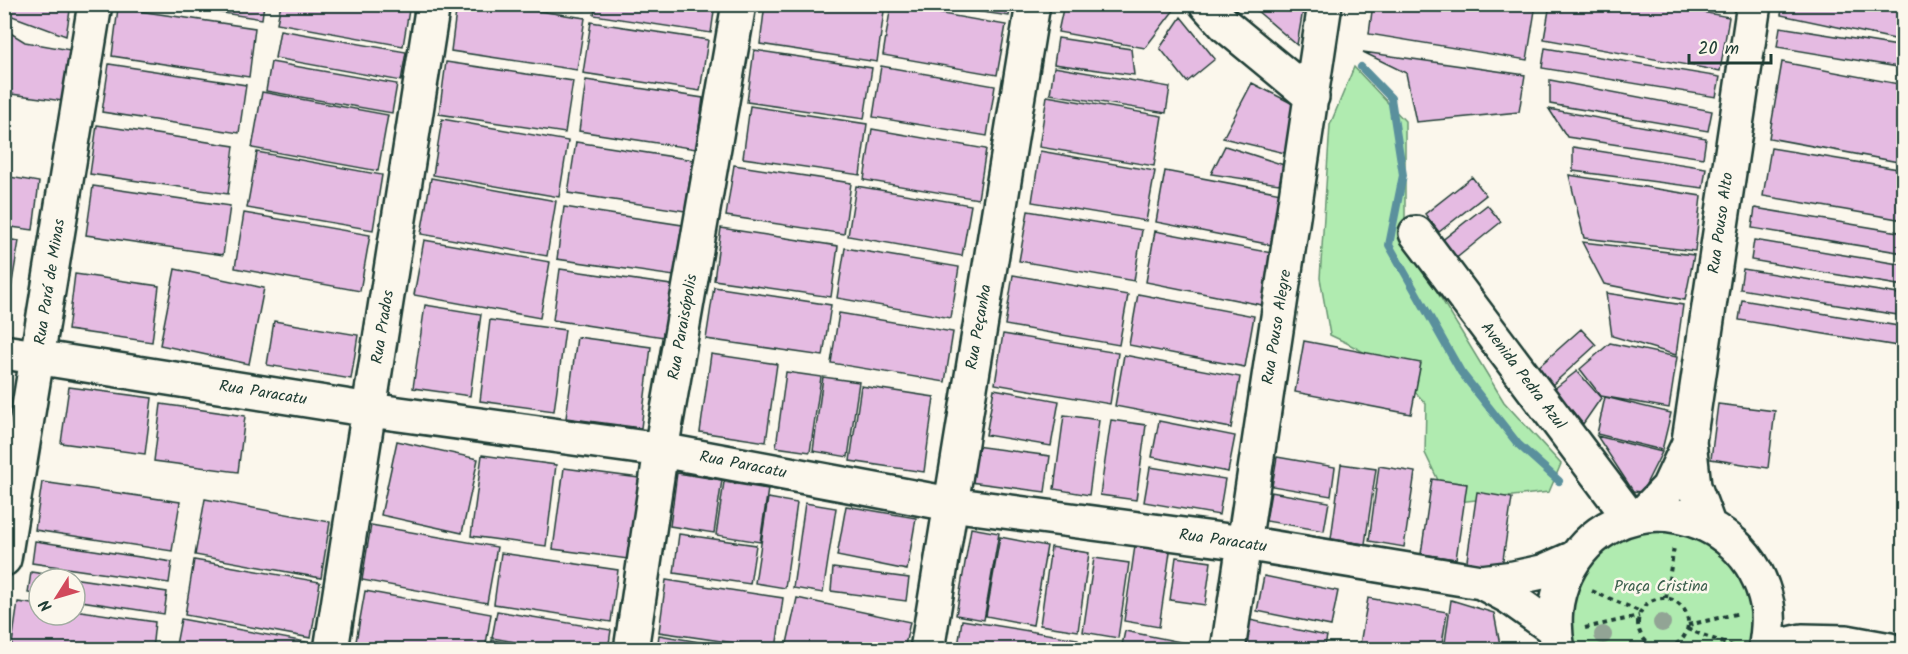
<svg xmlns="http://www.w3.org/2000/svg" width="1908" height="654" font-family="Kalam,sans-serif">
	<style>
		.green { fill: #b0ebb0; stroke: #689472; stroke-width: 1.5 }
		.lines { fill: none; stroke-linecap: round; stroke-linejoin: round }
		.stream { stroke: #5a909d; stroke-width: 8 }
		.building { fill: #e5bbe2; stroke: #1f3d34; stroke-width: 1.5 }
		.minor-casing { stroke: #1f3d34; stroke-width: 38 }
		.path { stroke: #1f3d34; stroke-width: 4; stroke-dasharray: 4.5 4.5; stroke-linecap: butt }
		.minor { stroke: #fbf7ec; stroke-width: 33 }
		.tree { fill: #92a495 }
		.labels { text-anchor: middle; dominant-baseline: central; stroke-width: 5; stroke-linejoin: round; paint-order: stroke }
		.street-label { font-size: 16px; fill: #1f3d34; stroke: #fbf7ec }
		.park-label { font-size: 16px; fill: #3c604d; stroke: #fbf7ec }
	</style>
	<rect width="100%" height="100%" fill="#fbf7ec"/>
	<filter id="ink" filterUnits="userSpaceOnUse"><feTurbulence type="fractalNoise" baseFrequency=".0167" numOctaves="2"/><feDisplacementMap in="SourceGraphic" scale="12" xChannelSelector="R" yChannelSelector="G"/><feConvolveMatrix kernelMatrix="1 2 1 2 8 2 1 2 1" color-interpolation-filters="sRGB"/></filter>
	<g filter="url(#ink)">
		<path class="green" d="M1354 67 1405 121V239L1504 402 1561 464 1549 492 1449 503 1425 453 1426 404C1400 373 1366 351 1330 335L1320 278 1330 125Z
			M1661 521 1721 540 1757 592 1756 650 1571 649 1567 596 1601 542Z"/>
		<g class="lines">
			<path class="stream" d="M1361 67 1391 98 1403 175 1389 245 1461 372 1518 444 1559 481"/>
		</g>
		<path class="building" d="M4 4H71L66 36 4 13Z
			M164 4H264L262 19Z
			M281 4H410L403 46 277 23Z
			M457 4H492L585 18 577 70 451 51Z
			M546 4H586L585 10Z
			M596 4H715L711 33 594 15Z
			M765 4H842L884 11 877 62 760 44Z
			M927 4H1011L1009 16Z
			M1064 4H1170L1174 10 1145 48 1058 32Z
			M1249 4H1304L1297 45Z
			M1373 4H1536L1527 60 1369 34Z
			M1550 4H1658L1729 17 1720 71 1544 39Z
			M1783 4H1904V41L1781 15Z
			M891 5 1006 25 997 75 883 55Z
			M118 8 255 28 249 77 112 56Z
			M1181 17 1215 59 1187 82 1160 48Z
			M591 22 708 40 700 91 583 73Z
			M1780 27 1904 47V68L1777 47Z
			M4 29 25 42 76 51 70 102 4 93Z
			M280 30 406 52 401 81 275 58Z
			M1058 38 1131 49 1134 75 1054 64Z
			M1545 48 1720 77 1716 97 1542 68Z
			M754 50 872 68 864 119 747 102Z
			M1363 52 1525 75 1519 112 1416 122 1406 73Z
			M271 62 397 84 392 113 266 91Z
			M446 62 573 81 565 133 439 114Z
			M1782 62 1904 85V163L1769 138Z
			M109 64 246 85 239 133 102 112Z
			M881 66 995 86 987 136 873 117Z
			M1054 67 1170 87 1166 113 1050 94Z
			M586 80 703 98 696 149 579 131Z
			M1550 80 1712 111 1708 131 1550 104Z
			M1252 83 1299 107 1289 154 1223 138Z
			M262 92 388 115 378 171 252 148Z
			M1047 96 1162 116 1154 166 1039 147Z
			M750 106 867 124 860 175 743 158Z
			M1549 109 1706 138 1703 158 1567 137Z
			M442 119 568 141 559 197 433 175Z
			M97 125 234 146 228 194 90 174Z
			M872 129 986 149 978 199 864 180Z
			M576 142 693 160 685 211 568 193Z
			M1225 146 1284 165 1279 184 1211 174Z
			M1573 147 1706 168 1703 188 1573 171Z
			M1771 148 1904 170V220L1763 196Z
			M1040 151 1155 171 1146 221 1032 202Z
			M257 152 382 175 373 230 247 208Z
			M734 165 851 183 844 234 726 216Z
			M1165 171 1281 193 1272 245 1156 222Z
			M1569 175 1701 196 1695 251 1584 238Z
			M4 176 39 182 33 230 4 226Z
			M1472 177 1486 195 1439 232 1425 214Z
			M431 178 556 201 547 256 421 234Z
			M93 186 230 206 223 255 86 235Z
			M856 186 971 205 962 256 848 236Z
			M1487 205 1501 222 1454 260 1440 242Z
			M564 207 682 225 674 276 557 259Z
			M1755 208 1904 233V253L1752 228Z
			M1028 211 1142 230 1134 281 1019 261Z
			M244 213 370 235 360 291 235 268Z
			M721 228 838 246 831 297 714 280Z
			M1155 231 1272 253 1262 305 1146 282Z
			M4 239 19 241 5 324H4Z
			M424 240 550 262 540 318 414 295Z
			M1754 240 1904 265V286L1751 260Z
			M1582 242 1694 255 1685 300 1604 284Z
			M845 248 959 267 951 318 837 298Z
			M175 269 264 288 249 364 160 345Z
			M560 269 678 286 670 338 553 320Z
			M1743 269 1904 295V316L1740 289Z
			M75 274 159 286 152 342 68 330Z
			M1013 275 1128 295 1119 345 1005 325Z
			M714 287 831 305 823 356 706 339Z
			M1606 293 1683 305 1676 355 1612 336Z
			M1138 294 1254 316 1245 367 1129 345Z
			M1742 300 1904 327V347L1739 320Z
			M425 305 481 314 470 396 413 388Z
			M839 313 953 332 945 382 831 363Z
			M490 320 565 330 554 411 480 401Z
			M274 321 358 335 351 379 267 365Z
			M1581 329 1596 345 1551 386 1536 369Z
			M1003 334 1118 353 1110 404 995 384Z
			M577 337 651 347 641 428 566 418Z
			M1304 341 1421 363 1411 414 1295 392Z
			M1610 343 1677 357 1669 408 1601 396 1580 369Z
			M711 354 777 364 766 442 700 432Z
			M1124 355 1240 377 1231 428 1115 406Z
			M1577 371 1601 398 1583 424 1554 389Z
			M786 372 821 377 810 452 776 447Z
			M823 377 859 382 848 457 813 451Z
			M861 386 934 397 924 472 850 461Z
			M69 387 152 398 145 454 61 443Z
			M994 389 1059 401 1051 446 986 435Z
			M1605 397 1671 413 1662 450 1597 434Z
			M161 404 245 416 238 472 154 461Z
			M1718 404 1775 411 1768 468 1711 459Z
			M1064 415 1099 420 1089 495 1054 489Z
			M1111 420 1146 425 1136 500 1100 495Z
			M1159 421 1235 436 1228 472 1152 457Z
			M1597 436 1662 452 1642 492 1633 491Z
			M397 441 478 459 462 533 381 515Z
			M975 446 1050 456 1045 492 970 482Z
			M482 455 556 465 546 546 471 536Z
			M1277 457 1335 467 1331 496 1272 486Z
			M1341 464 1376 469 1365 544 1331 539Z
			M1379 466 1415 472 1404 547 1369 541Z
			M1150 467 1225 479 1219 515 1144 502Z
			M564 468 639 478 628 559 553 549Z
			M677 473 722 480 714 533 670 526Z
			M1432 479 1467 484 1456 559 1421 554Z
			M42 482 180 502 172 551 35 530Z
			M724 482 768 489 760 542 716 535Z
			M1271 492 1329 502 1324 531 1266 521Z
			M1477 492 1512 498 1501 573 1466 567Z
			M768 498 797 503 785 588 755 583Z
			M205 499 330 522 321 578 195 555Z
			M805 503 836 508 823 593 793 588Z
			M846 506 916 518 907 570 837 556Z
			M371 525 497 547 487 603 362 580Z
			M971 528 999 533 984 620 956 615Z
			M679 534 756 545 750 584 674 573Z
			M1000 537 1047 546 1033 625 986 616Z
			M35 541 172 562 169 583 32 563Z
			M1135 546 1170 552 1159 627 1124 621Z
			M1051 547 1089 553 1078 631 1040 625Z
			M501 553 618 570 611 622 494 604Z
			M1176 557 1211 562 1205 605 1170 600Z
			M1094 558 1129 563 1118 638 1083 632Z
			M194 560 320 582 311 638 185 615Z
			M833 568 909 578 906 601 831 591Z
			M31 572 167 592 164 614 75 600V579H39V595L28 593Z
			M1264 576 1338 591 1331 626 1257 611Z
			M666 580 783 598 776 649 659 632Z
			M365 591 491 614 485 650H369L355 647Z
			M797 598 910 622 904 650 786 648Z
			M1368 598 1447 612 1441 650H1359Z
			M1451 600 1494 613 1501 650H1444Z
			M18 602 39 605V615H75V610L155 622 152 650H11Z
			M497 611 611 630 608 650H562L492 638Z
			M181 619 306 642 305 650H175Z
			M962 620 1078 639 1076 650H975L958 647Z
			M1250 620 1327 636 1324 650H1244Z
			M1125 631 1201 646V650H1121Z
			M659 635 745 650H657Z
			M492 640 550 650H491Z"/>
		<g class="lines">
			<g class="minor-casing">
				<path id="minor" d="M1206 4 1225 25 1312 97
					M1416 233 1630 518
					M4 352 370 410 661 450 950 504 1244 543 1481 582 1514 578 1542 572 1574 558
					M1642 515 1668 488 1689 443
					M1708 524 1694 486 1689 441 1754 4
					M4 559 95 4
					M1481 582 1509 597 1554 629
					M331 650 433 4
					M631 650 661 450 739 4
					M927 650 1033 4
					M1228 650 1325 4
					M1558 650C1553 623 1554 599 1566 574 1612 479 1747 504 1767 604 1770 619 1768 634 1765 650
					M1765 650 1802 641 1846 642 1890 650"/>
			</g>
			<path class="path" d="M1592 591 1641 612
				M1666 598 1674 547
				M1638 623a25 25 0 1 1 50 0a25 25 0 1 1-50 0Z
				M1688 625 1740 613
				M1585 628 1639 616
				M1687 629 1737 648"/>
			<use href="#minor" class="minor"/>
		</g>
		<g class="tree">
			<circle cx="1662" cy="623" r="9"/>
			<circle cx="1603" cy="635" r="9"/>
		</g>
	</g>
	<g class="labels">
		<g class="street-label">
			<text transform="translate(1721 223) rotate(-82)">Rua Pouso Alto</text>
			<text transform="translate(50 282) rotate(-81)">Rua Pará de Minas</text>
			<text transform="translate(383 327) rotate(-81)">Rua Prados</text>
			<text transform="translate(683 327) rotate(-80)">Rua Paraisópolis</text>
			<text transform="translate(979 327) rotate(-80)">Rua Peçanha</text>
			<text transform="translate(1277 327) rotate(-81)">Rua Pouso Alegre</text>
			<text transform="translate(1523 376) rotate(53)">Avenida Pedra Azul</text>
			<text transform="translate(263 393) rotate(9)">Rua Paracatu</text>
			<text transform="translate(743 465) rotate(11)">Rua Paracatu</text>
			<text transform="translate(1223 541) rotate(8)">Rua Paracatu</text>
		</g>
		<g class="park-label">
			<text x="1661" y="586">Praça Cristina</text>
		</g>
	</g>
	<rect width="1908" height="654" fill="none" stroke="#fbf7ec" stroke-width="24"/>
	<rect x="12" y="12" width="1884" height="630" fill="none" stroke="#1f3d34" stroke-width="2" filter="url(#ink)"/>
	<g transform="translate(57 597) rotate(233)"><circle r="28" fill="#fbf7ec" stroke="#a3ada2" stroke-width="1.5"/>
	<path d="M0-4.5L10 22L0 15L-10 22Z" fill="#d1495b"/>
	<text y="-9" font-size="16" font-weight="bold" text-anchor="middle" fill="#1f3d34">N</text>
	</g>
	<path d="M1689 54v9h82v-9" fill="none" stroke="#1f3d34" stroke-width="3"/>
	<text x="1698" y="54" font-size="18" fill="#1f3d34" stroke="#fbf7ec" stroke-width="4.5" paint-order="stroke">20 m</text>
</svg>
